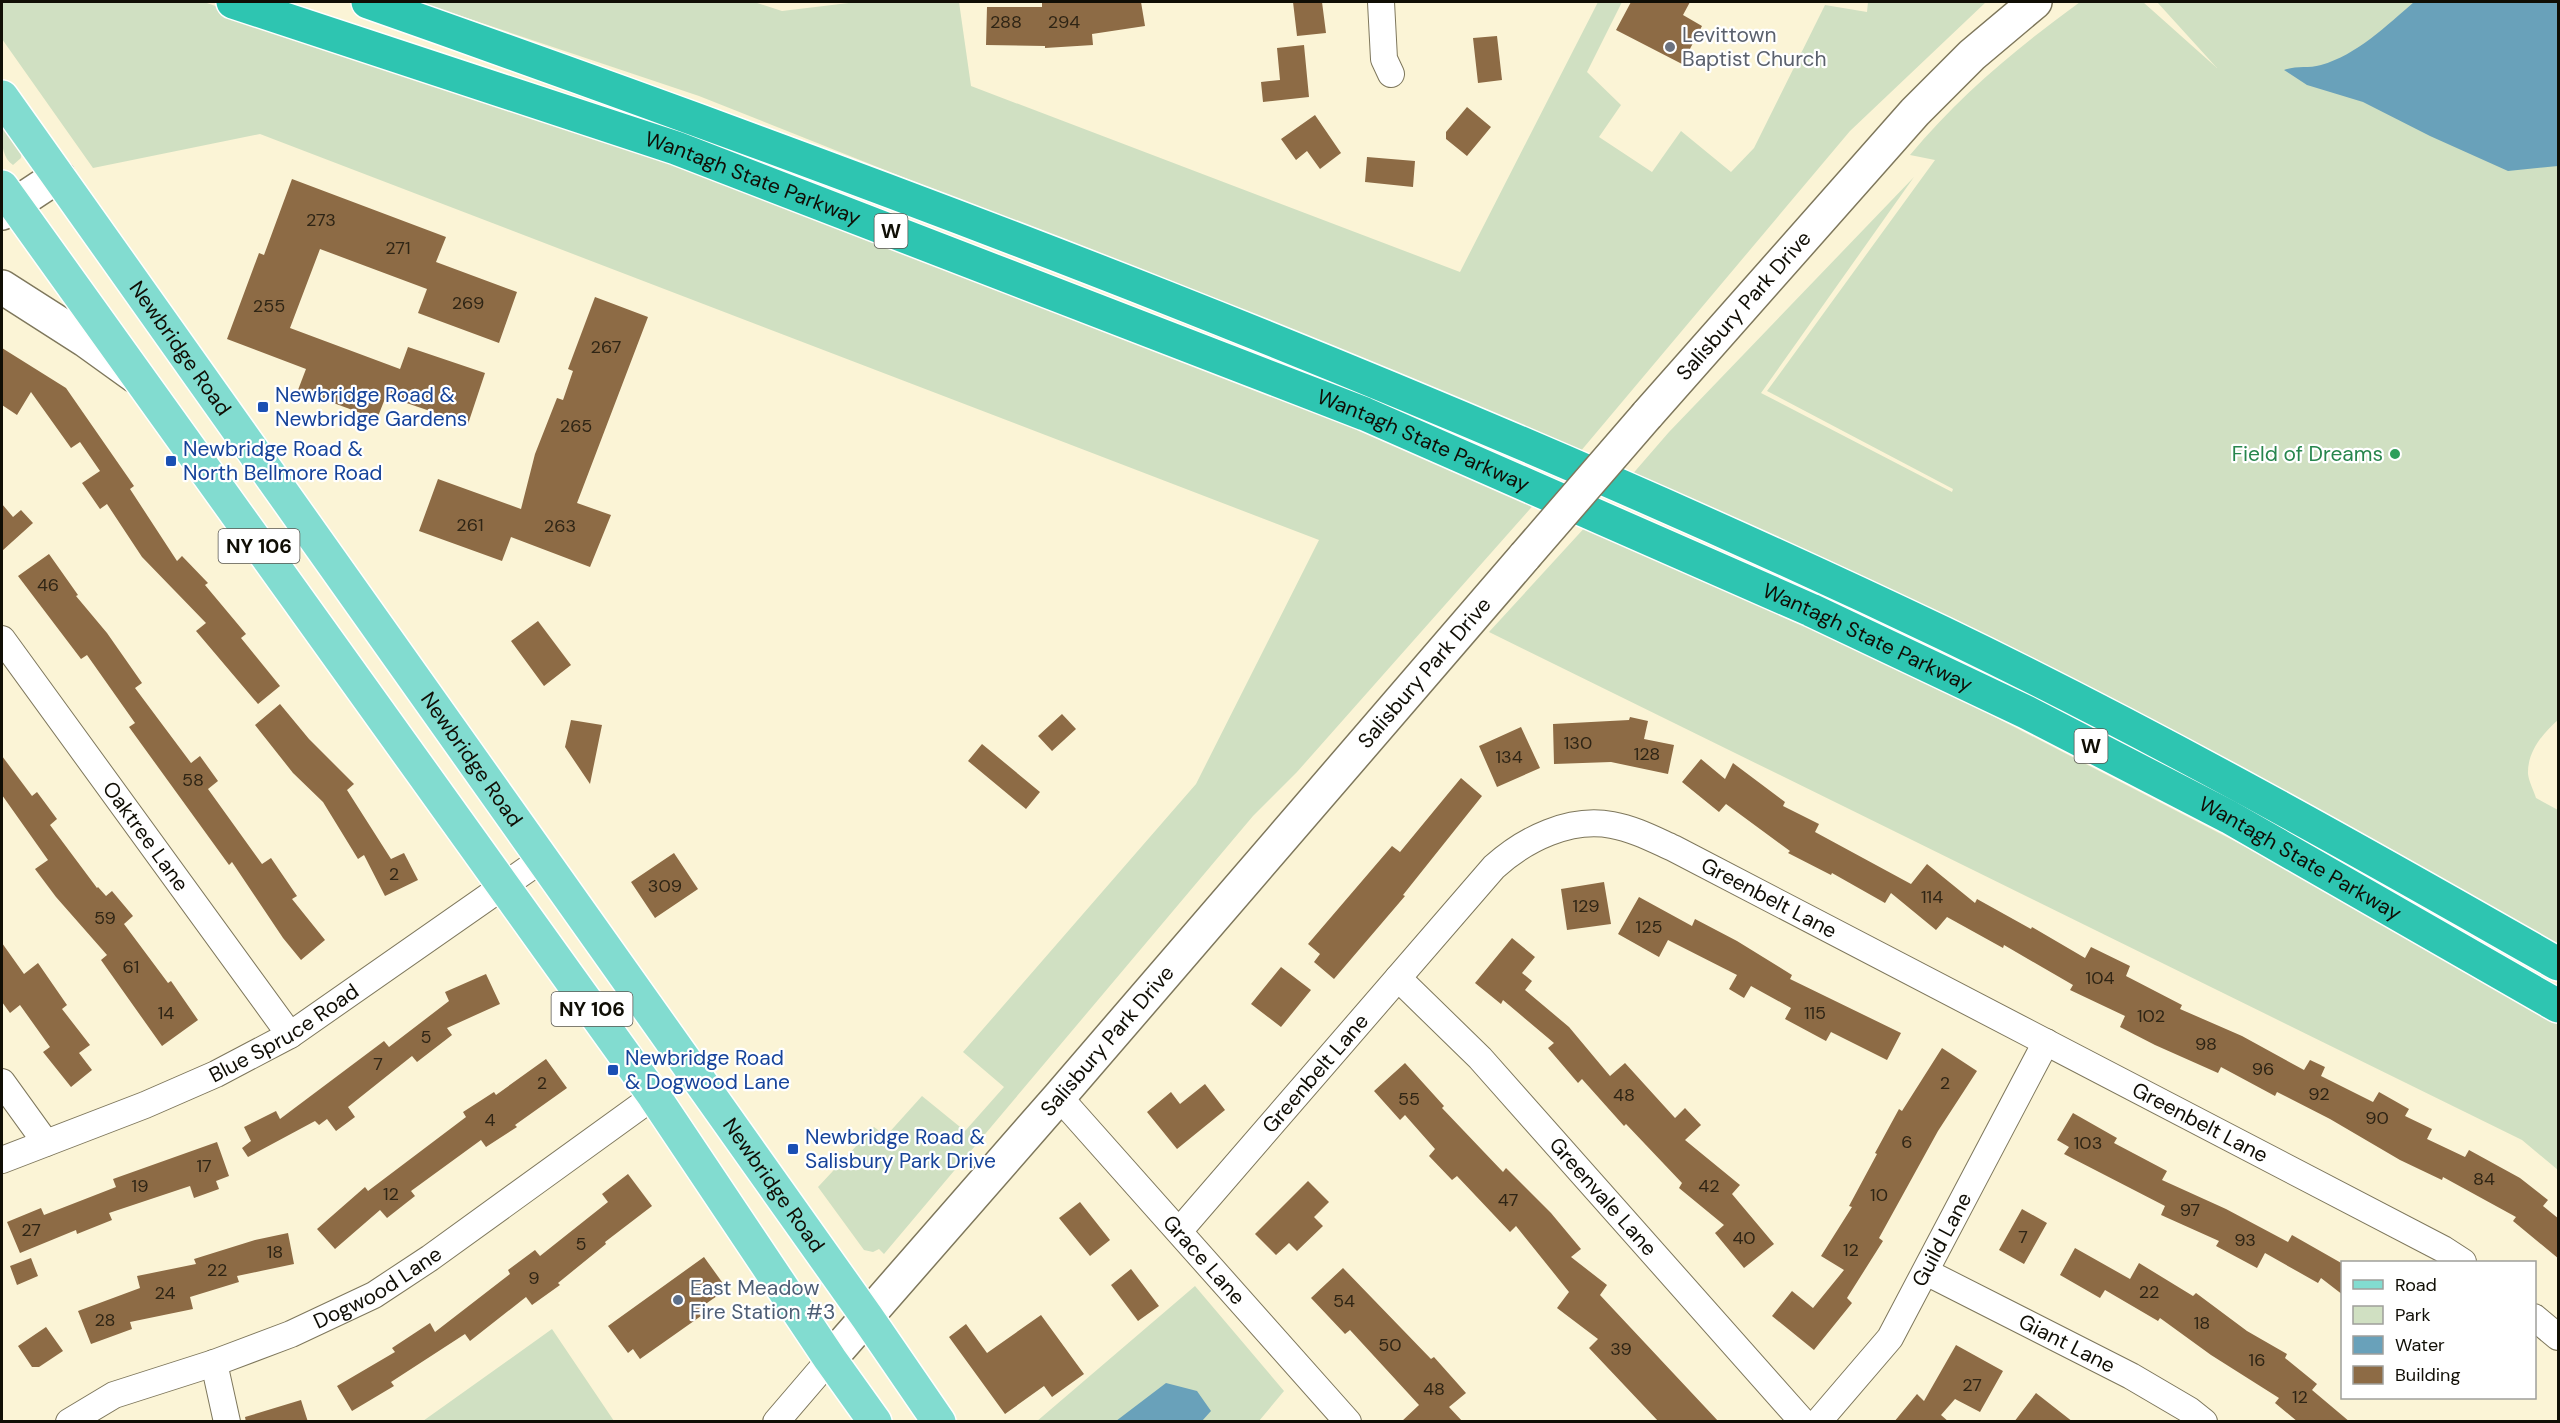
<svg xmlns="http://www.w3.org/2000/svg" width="2560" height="1423" font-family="'DM Sans',sans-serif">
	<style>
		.green { fill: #d0e0c2 }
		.water { fill: #69a1ba }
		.building { fill: #8d6b45 }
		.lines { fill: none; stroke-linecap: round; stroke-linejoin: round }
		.street-casing { stroke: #7e775c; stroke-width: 28 }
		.secondary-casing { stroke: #7e775c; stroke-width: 36 }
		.primary-casing { stroke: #fff; stroke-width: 36 }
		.highway-casing { stroke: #fff; stroke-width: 36 }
		.street { stroke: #fff; stroke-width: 26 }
		.secondary { stroke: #fff; stroke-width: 33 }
		.primary { stroke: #82dcd0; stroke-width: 33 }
		.highway { stroke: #2ec5b1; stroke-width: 33 }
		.secondary-bridge-casing { stroke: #7e775c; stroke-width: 36; stroke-linecap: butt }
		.secondary-bridge { stroke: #fff; stroke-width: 33 }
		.worship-dot { fill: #6b7280; stroke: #fff; stroke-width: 2 }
		.transit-dot { fill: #1a4fb4; stroke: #fff; stroke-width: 2 }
		.leisure-dot { fill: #2e9e5b; stroke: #fff; stroke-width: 2 }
		.service-dot { fill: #5c6f8a; stroke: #fff; stroke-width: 2 }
		.labels { text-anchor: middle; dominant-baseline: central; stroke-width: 4.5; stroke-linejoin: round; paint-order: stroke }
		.number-label { font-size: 18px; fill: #2f2515 }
		.shield { fill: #fff; stroke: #585650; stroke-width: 1.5 }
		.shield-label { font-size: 20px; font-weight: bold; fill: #100e05 }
		.worship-label { font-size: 21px; fill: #5b616d; stroke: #fff; text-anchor: start }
		.street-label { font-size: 21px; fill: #100e05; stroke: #fff }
		.transit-label { font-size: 21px; fill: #164399; stroke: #fff; text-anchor: start }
		.leisure-label { font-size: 21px; fill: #27864d; stroke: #fff; text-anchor: end }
		.service-label { font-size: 21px; fill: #4e5e75; stroke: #fff; text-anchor: start }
	</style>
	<rect width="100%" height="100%" fill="#fbf4d6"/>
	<path class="green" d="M2 2H204L663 161 1033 299 1462 469 1537 501 1297 772 1253 816 884 1254 879 1249 873 1252 864 1250 818 1187 874 1127 886 1136 922 1096 965 1131 1004 1087 963 1052 1196 784 1319 540 260 134 93 168 2 39Z
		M419 2H754L782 11 857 2H959L971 86 1460 272 1598 2H1622L1587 72 1621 105 1599 137 1652 172 1681 131 1731 172 1754 148 1825 5 1867 12 1868 2H1986L1850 131 1580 452 1199 295 699 96Z
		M2080 2H2143L2217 68 2157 2H2558V720C2543 733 2527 752 2528 774 2529 782 2534 791 2536 798L2558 810V946L2487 904 2220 758 1630 477 1669 432 1914 177 1761 393 1952 492 1953 489 1767 391 1935 160 1910 155C1959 96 2018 47 2080 2Z
		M2 122 22 150 21 158 13 165C0 156 2 138 2 122Z
		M1588 524 1943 690 2304 877 2558 1024V1170L2522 1140 1489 632Z
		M1195 1286 1284 1391 1259 1421 1036 1422Z
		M552 1329 614 1421H423Z"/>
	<path class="water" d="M2414 2H2558V166L2508 171 2430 136 2363 102 2307 85 2284 70C2297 65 2308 69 2321 65 2357 55 2387 25 2414 2Z
		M1166 1383 1197 1391 1211 1411 1202 1421H1116Z"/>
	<path class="building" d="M1042 2H1141L1145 26 1092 34 1093 45 1045 48V46L986 45 987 7H1042Z
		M1293 2H1322L1326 33 1297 36Z
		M1631 2H1690L1683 15 1702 26 1682 64 1616 30Z
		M1497 36 1502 80 1478 83 1473 38Z
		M1304 45 1309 97 1263 102 1261 82 1280 80 1277 48Z
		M1467 107 1491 127 1467 156 1446 139V132Z
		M1315 115 1341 153 1320 169 1307 151 1296 160 1281 139Z
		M1367 157 1415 161 1413 187 1365 182Z
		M292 179 446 237 436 262 517 292 499 343 418 313 427 289 320 249 290 328 400 369 408 347 485 373 468 424 386 396 377 419 298 390 306 369 227 339 259 253 264 255Z
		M595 297 648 317 577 503 611 515 590 567 511 537 502 561 419 531 438 479 521 509 535 454 557 398 563 400 573 371 568 369Z
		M2 348 66 388 134 486 130 489 177 561 182 556 208 583 205 585 246 634 241 638 280 686 258 704 196 631 206 623 142 557 107 504 100 509 82 483 100 471 80 442 71 448 31 392 17 415 2 405Z
		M2 504 13 517 21 510 33 523 2 551Z
		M49 554 78 595 76 596 107 633 142 683 135 688 191 763 200 756 218 781 208 789 262 864 271 858 297 896 292 899 325 940 301 960 283 938 232 862 229 865 129 727 135 723 87 655 81 659 18 576Z
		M538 621 571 665 544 686 511 641Z
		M280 704 309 739 354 784 347 790 391 859 404 853 418 880 385 896 364 855 358 859 323 802 293 773 255 725Z
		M1062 714 1076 729 1052 751 1038 736Z
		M1630 717 1648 721 1644 739 1674 745 1668 774 1611 762 1554 764 1553 724 1629 720Z
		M571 720 602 725 590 784 565 747Z
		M1521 727 1540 768 1497 787 1479 746Z
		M982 744 1040 792 1026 809 968 761Z
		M2 756 32 796 37 792 57 819 50 825 97 888 98 887 106 896 112 891 133 916 124 924 168 983 171 981 198 1020 162 1046 101 960 107 955 56 897 35 869 48 860 2 795Z
		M1701 759 1725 779 1733 763 1785 802 1783 806 1819 824 1815 832 1911 884 1927 864 1975 903 1977 899 2031 929 2032 927 2085 958 2091 947 2130 966 2126 976 2182 1005 2180 1009 2242 1036 2304 1070 2310 1060 2325 1067 2321 1076 2373 1102 2379 1092 2409 1109 2405 1116 2432 1129 2427 1139 2465 1157 2469 1150 2520 1178 2548 1200 2543 1206 2559 1219V1259L2513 1221 2516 1217 2443 1177 2442 1180 2400 1160 2330 1119 2277 1092 2275 1096 2221 1067 2218 1073 2155 1045 2120 1027 2125 1016 2070 990 2073 985 2004 945 2003 948 1947 917 1936 930 1891 893 1885 903 1832 873 1831 875 1788 853 1790 851 1726 804 1719 812 1682 782Z
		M1461 778 1482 796 1403 895 1405 896 1334 979 1314 962 1320 954 1308 944 1392 846 1400 852Z
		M674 853 698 889 655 918 631 882Z
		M1604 882 1611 924 1567 930 1561 889Z
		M1639 897 1692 926 1695 919 1737 941 1792 975 1790 979 1901 1033 1887 1060 1831 1032 1826 1041 1785 1019 1791 1008 1751 986 1744 998 1729 989 1737 975 1668 940 1659 957 1618 934Z
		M1512 938 1535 957 1522 973 1532 981 1525 990 1569 1027 1610 1076 1625 1063 1675 1118 1685 1108 1701 1125 1685 1140 1740 1185 1732 1194 1774 1244 1744 1268 1715 1233 1724 1225 1679 1188 1682 1183 1626 1124 1624 1126 1582 1079 1578 1083 1548 1048 1554 1043 1503 1000 1501 1004 1475 983Z
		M2 943 24 974 38 963 67 1005 62 1009 90 1045 79 1053 92 1070 71 1087 43 1052 50 1047 20 1005 10 1013 2 1002Z
		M1281 967 1311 990 1281 1027 1251 1004Z
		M486 974 500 1004 447 1028 452 1035 417 1062 412 1056 348 1107 355 1117 336 1131 327 1119 319 1125 315 1121 248 1157 242 1148 251 1141 244 1127 276 1111 280 1119 384 1041 389 1047 449 1001 445 992Z
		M1942 1048 1977 1071 1938 1131 1879 1238 1883 1241 1847 1298 1852 1303 1814 1350 1772 1316 1792 1291 1813 1308 1844 1270 1821 1256 1852 1207 1849 1206 1877 1154 1875 1153 1899 1109 1902 1111Z
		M546 1059 567 1088 515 1125 517 1127 486 1147 481 1140 411 1191 415 1196 387 1218 380 1210 335 1249 317 1229 365 1187 368 1191 466 1117 463 1112 494 1092 496 1095Z
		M1405 1063 1444 1106 1442 1108 1503 1172 1506 1168 1551 1213 1581 1249 1571 1257 1607 1285 1600 1295 1719 1422H1659L1589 1348 1598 1339 1557 1308 1569 1292 1516 1226 1510 1232 1457 1176 1452 1180 1429 1156 1435 1149 1405 1115 1400 1120 1374 1091Z
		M1205 1084 1225 1110 1177 1149 1147 1112 1171 1092 1180 1104Z
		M2073 1113 2117 1138 2114 1143 2167 1171 2162 1180 2226 1209 2288 1242 2292 1235 2343 1264V1295L2321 1278 2318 1283 2265 1253 2257 1268 2216 1246 2219 1241 2161 1215 2165 1206 2064 1154 2069 1147 2057 1140Z
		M217 1142 229 1176 216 1181 219 1189 194 1198 190 1186 109 1213 112 1220 77 1234 76 1230 20 1253 7 1222 41 1208 44 1215 116 1187 113 1179Z
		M628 1174 652 1206 605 1242 606 1244 558 1283 560 1285 532 1305 526 1297 470 1341 465 1334 391 1382 394 1386 352 1411 337 1386 395 1352 392 1348 430 1323 435 1332 510 1274 508 1270 535 1250 540 1256 608 1202 602 1194Z
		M1308 1181 1329 1202 1314 1217 1323 1226 1297 1251 1289 1243 1276 1255 1255 1234Z
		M1080 1202 1110 1240 1090 1256 1059 1218Z
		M2022 1209 2047 1223 2024 1264 1999 1250Z
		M288 1233 294 1264 237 1276 239 1282 190 1297 193 1309 130 1322 132 1329 91 1344 78 1311 140 1288 137 1276 196 1264 194 1259 255 1240Z
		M2075 1248 2130 1279 2139 1263 2193 1296 2196 1293 2247 1331 2287 1354 2285 1358 2317 1384 2312 1390 2350 1422H2298L2275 1403 2279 1398 2211 1355 2160 1318 2158 1321 2105 1290 2100 1298 2060 1275Z
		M704 1257 727 1289 697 1310 701 1316 640 1359 633 1349 628 1353 608 1326Z
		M31 1258 38 1276 17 1285 10 1266Z
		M1343 1268 1431 1359 1434 1357 1466 1393 1449 1407 1463 1422H1401L1419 1405 1350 1330 1345 1334 1311 1298Z
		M1131 1269 1159 1306 1138 1321 1111 1285Z
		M1041 1315 1084 1374 1052 1397 1044 1386 1005 1414 949 1337 966 1324 987 1353Z
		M46 1327 63 1351 39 1367H32L18 1346Z
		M1956 1345 2003 1371 1980 1412 1955 1399 1941 1415 1949 1422H1894L1917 1394 1924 1401Z
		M2036 1393 2073 1422H2014Z
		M301 1400 308 1422H246L245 1417Z"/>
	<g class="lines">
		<g class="street-casing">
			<g id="street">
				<path d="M1381 2 1384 59 1391 74"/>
				<path id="s1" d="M2 639 290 1035"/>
				<path id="s2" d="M1398 978 1480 1058 1803 1422"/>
				<path d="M2 1082 46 1143"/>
				<path id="s3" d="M1059 1097 1348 1422"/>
				<path id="s4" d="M2 1160 145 1105 216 1074 290 1035 542 859"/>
				<path id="s5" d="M1180 1230 1494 867C1525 839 1570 817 1612 825 1634 829 1653 839 1673 848L2443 1249 2463 1262"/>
				<path id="s6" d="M1926 1272 2131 1376 2189 1410 2204 1422"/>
				<path d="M2534 1317 2558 1337"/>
				<path d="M214 1363 227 1422"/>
				<path id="s7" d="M69 1422 114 1395 214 1363 291 1334 374 1295 430 1258 654 1096"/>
				<path d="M776 1422 830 1359"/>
				<path id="s8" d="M1818 1422 1890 1338 2046 1042"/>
			</g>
		</g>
		<g class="secondary-casing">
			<g id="secondary">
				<path d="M2 213 58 176"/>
				<path d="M2 287 85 340 135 376"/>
				<path id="s9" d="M1647 415 1915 112 1972 55 2035 2"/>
				<path id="s10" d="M830 1359 1059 1097 1525 556"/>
			</g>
		</g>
		<g class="primary-casing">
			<g id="primary">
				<path id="s11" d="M2 97 867 1317 939 1422"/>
				<path d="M2 187 654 1096 830 1359 875 1422"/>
			</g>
		</g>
		<g class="highway-casing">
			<g id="highway">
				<path id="s12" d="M233 2 676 148 1365 414 1811 610 2026 712 2229 817 2558 1006"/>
				<path d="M368 2C902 190 1433 390 1943 633 2153 734 2357 849 2558 964"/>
			</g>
		</g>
		<use href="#street" class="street"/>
		<use href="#secondary" class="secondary"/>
		<use href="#primary" class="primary"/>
		<use href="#highway" class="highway"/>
		<g class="secondary-bridge-casing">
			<path id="secondary-bridge" d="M1525 556 1647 415"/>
		</g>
		<use href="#secondary-bridge" class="secondary-bridge"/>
	</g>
	<circle class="worship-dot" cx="1670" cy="47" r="6"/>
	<g class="transit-dot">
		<rect x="257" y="401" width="12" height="12" rx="3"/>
		<rect x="165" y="455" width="12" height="12" rx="3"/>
		<rect x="607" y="1064" width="12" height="12" rx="3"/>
		<rect x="787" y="1143" width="12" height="12" rx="3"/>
	</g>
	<circle class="leisure-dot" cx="2395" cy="454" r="6"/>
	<circle class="service-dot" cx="678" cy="1300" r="6"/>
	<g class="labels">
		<g class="number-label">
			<text x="1006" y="22">288</text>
			<text x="1064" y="22">294</text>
			<text x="321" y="220">273</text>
			<text x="398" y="248">271</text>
			<text x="468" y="303">269</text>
			<text x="269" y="306">255</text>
			<text x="606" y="347">267</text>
			<text x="576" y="426">265</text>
			<text x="470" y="525">261</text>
			<text x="560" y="526">263</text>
			<text x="48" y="585">46</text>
			<text x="1578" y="743">130</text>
			<text x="1647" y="754">128</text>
			<text x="1509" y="757">134</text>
			<text x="193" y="780">58</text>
			<text x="394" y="874">2</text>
			<text x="665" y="886">309</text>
			<text x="1932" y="897">114</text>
			<text x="1586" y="906">129</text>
			<text x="105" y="918">59</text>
			<text x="1649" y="927">125</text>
			<text x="131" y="967">61</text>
			<text x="2100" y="978">104</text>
			<text x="166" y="1013">14</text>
			<text x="1815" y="1013">115</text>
			<text x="2151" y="1016">102</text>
			<text x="426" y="1037">5</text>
			<text x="2206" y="1044">98</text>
			<text x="378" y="1064">7</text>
			<text x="2263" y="1069">96</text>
			<text x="542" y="1083">2</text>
			<text x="1945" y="1083">2</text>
			<text x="2319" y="1094">92</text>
			<text x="1624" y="1095">48</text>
			<text x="1409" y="1099">55</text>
			<text x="2377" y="1118">90</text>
			<text x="490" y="1120">4</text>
			<text x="1907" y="1142">6</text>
			<text x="2088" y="1143">103</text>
			<text x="204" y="1166">17</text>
			<text x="2484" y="1179">84</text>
			<text x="140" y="1186">19</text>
			<text x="1709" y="1186">42</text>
			<text x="391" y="1194">12</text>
			<text x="1879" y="1195">10</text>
			<text x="1508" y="1200">47</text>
			<text x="2190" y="1210">97</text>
			<text x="31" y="1230">27</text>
			<text x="2023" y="1237">7</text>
			<text x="1744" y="1238">40</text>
			<text x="2245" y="1240">93</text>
			<text x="581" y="1244">5</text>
			<text x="1851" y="1250">12</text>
			<text x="275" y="1252">18</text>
			<text x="217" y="1270">22</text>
			<text x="534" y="1278">9</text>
			<text x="2149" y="1292">22</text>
			<text x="165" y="1293">24</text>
			<text x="1344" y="1301">54</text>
			<text x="105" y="1320">28</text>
			<text x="2202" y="1323">18</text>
			<text x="1390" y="1345">50</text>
			<text x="1621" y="1349">39</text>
			<text x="2257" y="1360">16</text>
			<text x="1972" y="1385">27</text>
			<text x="1434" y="1389">48</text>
			<text x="2300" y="1397">12</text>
		</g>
		<g class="shield">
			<rect x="874.5" y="214" width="33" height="34" rx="4.5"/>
			<rect x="218.5" y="529" width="81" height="34" rx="4.5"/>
			<rect x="2074.5" y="729" width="33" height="34" rx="4.5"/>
			<rect x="551.5" y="992" width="81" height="34" rx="4.5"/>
		</g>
		<g class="shield-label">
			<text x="891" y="231">W</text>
			<text x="259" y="546">NY 106</text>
			<text x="2091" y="746">W</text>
			<text x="592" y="1009">NY 106</text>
		</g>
		<g class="worship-label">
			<text x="1682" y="35">Levittown<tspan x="1682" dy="24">Baptist Church</tspan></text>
		</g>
		<g class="street-label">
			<text stroke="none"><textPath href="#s12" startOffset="549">Wantagh State Parkway</textPath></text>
			<text stroke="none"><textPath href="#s9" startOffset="146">Salisbury Park Drive</textPath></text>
			<text stroke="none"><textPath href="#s11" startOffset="308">Newbridge Road</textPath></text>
			<text stroke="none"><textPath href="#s12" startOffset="1269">Wantagh State Parkway</textPath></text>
			<text stroke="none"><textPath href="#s12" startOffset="1755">Wantagh State Parkway</textPath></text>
			<text stroke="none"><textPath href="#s10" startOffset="908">Salisbury Park Drive</textPath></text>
			<text stroke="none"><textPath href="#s11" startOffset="812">Newbridge Road</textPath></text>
			<text stroke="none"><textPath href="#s1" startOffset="244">Oaktree Lane</textPath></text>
			<text stroke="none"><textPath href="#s12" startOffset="2241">Wantagh State Parkway</textPath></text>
			<text stroke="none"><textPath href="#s5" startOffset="783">Greenbelt Lane</textPath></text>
			<text stroke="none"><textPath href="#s4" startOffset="310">Blue Spruce Road</textPath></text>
			<text stroke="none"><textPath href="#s10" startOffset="422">Salisbury Park Drive</textPath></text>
			<text stroke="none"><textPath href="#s5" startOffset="207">Greenbelt Lane</textPath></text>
			<text stroke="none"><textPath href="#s5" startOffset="1269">Greenbelt Lane</textPath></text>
			<text stroke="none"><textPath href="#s11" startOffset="1334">Newbridge Road</textPath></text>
			<text stroke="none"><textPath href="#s2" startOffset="300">Greenvale Lane</textPath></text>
			<text stroke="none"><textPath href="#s8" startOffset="222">Guild Lane</textPath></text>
			<text stroke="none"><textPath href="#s3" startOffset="218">Grace Lane</textPath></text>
			<text stroke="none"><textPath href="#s7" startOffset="338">Dogwood Lane</textPath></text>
			<text stroke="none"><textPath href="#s6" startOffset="158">Giant Lane</textPath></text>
		</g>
		<g class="transit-label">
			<text x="275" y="395">Newbridge Road &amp;<tspan x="275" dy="24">Newbridge Gardens</tspan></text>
			<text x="183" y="449">Newbridge Road &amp;<tspan x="183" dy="24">North Bellmore Road</tspan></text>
			<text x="625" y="1058">Newbridge Road<tspan x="625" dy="24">&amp; Dogwood Lane</tspan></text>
			<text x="805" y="1137">Newbridge Road &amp;<tspan x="805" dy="24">Salisbury Park Drive</tspan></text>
		</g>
		<g class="leisure-label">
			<text x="2383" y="454">Field of Dreams</text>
		</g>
		<g class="service-label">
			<text x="690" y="1288">East Meadow<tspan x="690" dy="24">Fire Station #3</tspan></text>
		</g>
	</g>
	<rect width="2560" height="1423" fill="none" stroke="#100e05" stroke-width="6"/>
	<rect x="2341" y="1261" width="195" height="138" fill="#ffffff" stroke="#9f9f9b" stroke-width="1.5"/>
	<rect x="2353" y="1280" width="30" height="9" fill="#82dcd0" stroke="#9f9f9b" stroke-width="1.5"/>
	<text x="2395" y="1291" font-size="18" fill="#100e05">Road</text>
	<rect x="2353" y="1306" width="30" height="18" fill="#d0e0c2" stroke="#9f9f9b" stroke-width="1.5"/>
	<text x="2395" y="1321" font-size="18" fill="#100e05">Park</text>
	<rect x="2353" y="1336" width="30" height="18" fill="#69a1ba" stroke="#9f9f9b" stroke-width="1.5"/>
	<text x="2395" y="1351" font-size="18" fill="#100e05">Water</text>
	<rect x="2353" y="1366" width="30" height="18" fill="#8d6b45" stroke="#9f9f9b" stroke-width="1.5"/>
	<text x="2395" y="1381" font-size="18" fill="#100e05">Building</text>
</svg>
